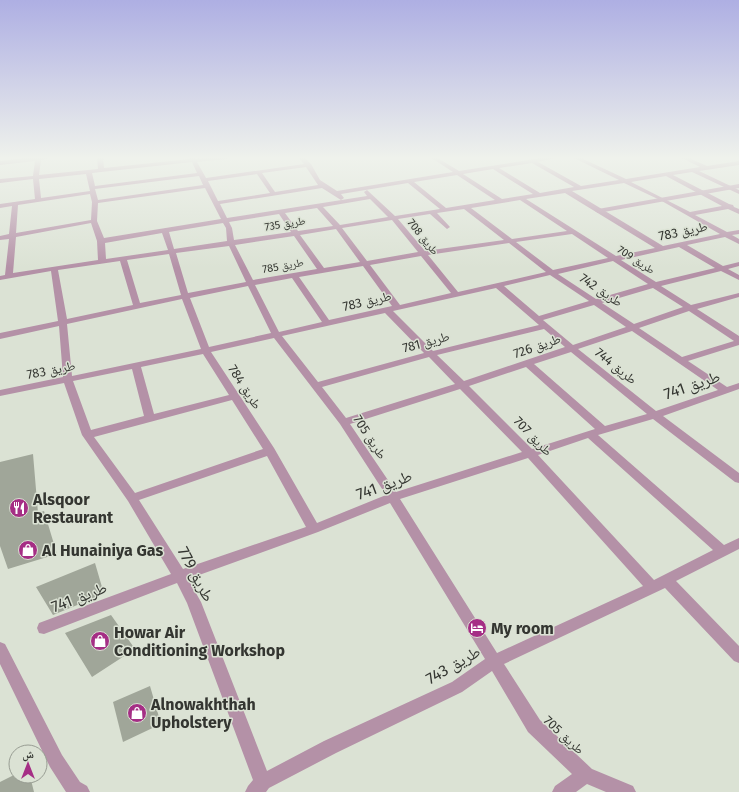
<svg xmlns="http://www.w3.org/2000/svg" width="739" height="792" font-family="'Fira Sans','Noto Naskh Arabic',sans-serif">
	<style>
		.building { fill: #a0a699 }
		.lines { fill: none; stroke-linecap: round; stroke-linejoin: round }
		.service { fill: #b491a7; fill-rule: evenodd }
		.minor { fill: #b491a7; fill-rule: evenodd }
		.tertiary { fill: #b491a7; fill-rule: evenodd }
		.labels { text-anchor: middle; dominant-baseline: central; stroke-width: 3; stroke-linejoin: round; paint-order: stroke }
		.far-street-label { font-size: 11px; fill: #343631; stroke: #dbe2d4 }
		.street-label { font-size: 13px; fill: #343631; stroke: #dbe2d4 }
		.near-street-label { font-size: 16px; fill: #343631; stroke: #dbe2d4 }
		.near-poi-label { font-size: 16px; font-weight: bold; fill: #343631; stroke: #dbe2d4; text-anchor: start }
	</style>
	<rect width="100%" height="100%" fill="#dbe2d4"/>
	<path class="building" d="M33 454 38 513 44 511 57 554 8 569 0 546V462Z
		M95 563 104 594 53 615 36 587Z
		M111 615 135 649 92 677 65 633Z
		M150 686 161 724 123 742 113 702Z
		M16 774V776H30L34 792H0V782Z"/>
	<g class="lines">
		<path class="service" d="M739 184V188L598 213 595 211 598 209Z"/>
		<path class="minor" d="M36 157H54L41 160 39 175 98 169 97 157H103L104 168 190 159 189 157H195L196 159 229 157 226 159 197 162 206 178 304 164 298 157H304L311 164 320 180 337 191 453 172 430 157H436L459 171 547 157H559L538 162 581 186 619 180 572 157H579L626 179 700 167 680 157H687L707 166 739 161V165L699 171 739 190V194L692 172 673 175 729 204 733 205 734 207 739 209V214L728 209 695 215 727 232 739 230V234L732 235 739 239V244L725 237 687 245 723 266 739 262V266L728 269 739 275V280L721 271 661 286 691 305 739 293V297L697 309 739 336V345L688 361 727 387 739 383V389L663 416 739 473V483L735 482 653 419 598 435 724 545 739 538V549L676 581 739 646V663L734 661 665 588 504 664 540 720 592 769 633 786 636 792H606L587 784 576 792H552L555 786 572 774 528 732 492 671 462 692 336 753 269 788 266 792H245L248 786 253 780 187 603 177 583 44 634 39 633 37 628 39 623 171 574 128 501 82 435 64 383 0 396V390L63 377 59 326 0 339V333L58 321 51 271 0 280V276L5 275 9 239 0 240V236L9 234 12 206 0 208V204L35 199 33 179 0 183V179L33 176 35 161 0 165V161ZM192 162 197 173 95 186 92 173ZM532 163 574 187 540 193 499 168ZM306 167 318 185 275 192 262 173ZM493 169 533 194 502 199 463 174ZM86 174 90 191 41 198 39 179ZM257 174 270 193 218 201 208 181ZM457 175 495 200 446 208 414 182ZM199 176 203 185 98 200 95 189ZM666 176 722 206 690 212 631 182ZM408 183 440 209 395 216 367 190 364 192 367 196 227 218 220 204 322 188 341 200 344 198 341 194ZM624 183 660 200 720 234 663 246 572 191ZM205 188 221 219 104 238 97 221 98 203ZM565 193 655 248 616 256 526 199ZM90 194 92 202 91 220 16 233 18 205ZM370 199 388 217 340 225 323 207ZM520 200 567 231 512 239 471 208ZM317 208 333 226 298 231 285 213ZM464 209 504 240 425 251 398 219 430 214 447 229 450 227 437 213ZM279 214 291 232 234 240 232 228 229 222ZM392 220 418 252 367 261 342 228ZM91 223 97 241 98 260 13 273 16 237ZM223 223 226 228 227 241 174 249 169 232ZM336 229 360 262 324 268 300 235ZM162 233 168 250 106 259 105 243ZM572 234 608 258 553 270 516 242ZM294 236 317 269 253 280 235 245ZM509 243 546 272 458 292 428 255ZM229 246 246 282 188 293 176 253ZM679 247 715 268 656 282 621 260ZM169 254 181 295 140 303 127 260ZM421 256 451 293 400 305 370 265ZM120 261 133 305 67 319 58 270ZM613 261 648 284 596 299 558 274ZM363 266 392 306 329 320 299 277ZM550 275 589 301 539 316 504 286ZM292 278 322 322 279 332 255 285ZM248 286 271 333 209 347 190 298ZM496 288 539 325 433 351 393 311ZM653 288 683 307 634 324 602 303ZM182 299 201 349 72 376 67 324ZM594 305 626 327 573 345 543 320ZM689 311 734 341 682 357 639 328ZM385 313 424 353 318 382 282 336ZM544 329 565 347 464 381 437 355ZM632 331 718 390 656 411 578 349ZM274 338 340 424 386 495 317 523 274 448 211 352ZM571 352 647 414 605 426 534 364ZM203 354 229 395 154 414 141 367ZM429 357 455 384 346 418 322 387ZM526 367 595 429 532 449 469 386ZM132 369 144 416 91 430 73 381ZM460 389 522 452 396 492 350 424ZM232 400 263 449 135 493 94 437ZM588 438 713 550 654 580 538 455ZM267 456 306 527 183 569 139 500ZM528 458 643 586 497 653 400 499ZM390 503 485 659 452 682 324 741 267 771 201 602 188 579 318 532Z"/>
		<path class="tertiary" d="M0 642 5 644 62 755 80 782 87 786 90 792H66L50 767 0 664Z"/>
	</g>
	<linearGradient id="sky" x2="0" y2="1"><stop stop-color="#aeafe3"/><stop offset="0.59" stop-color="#eff2ec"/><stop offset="1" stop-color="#eff2ec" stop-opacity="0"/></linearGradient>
	<rect width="739" height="268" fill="url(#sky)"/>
	<defs>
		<g id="restaurant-disc" transform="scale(1)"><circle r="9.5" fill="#a52e85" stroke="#dbe2d4"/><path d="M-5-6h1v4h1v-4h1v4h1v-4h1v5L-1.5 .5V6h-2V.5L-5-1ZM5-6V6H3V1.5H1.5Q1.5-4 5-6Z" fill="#fff"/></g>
		<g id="shop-disc" transform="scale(1)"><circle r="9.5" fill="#a52e85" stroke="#dbe2d4"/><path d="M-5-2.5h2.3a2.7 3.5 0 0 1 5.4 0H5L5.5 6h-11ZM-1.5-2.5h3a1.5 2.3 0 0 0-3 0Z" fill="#fff"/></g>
		<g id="hotel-disc" transform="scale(1)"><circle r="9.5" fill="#a52e85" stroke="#dbe2d4"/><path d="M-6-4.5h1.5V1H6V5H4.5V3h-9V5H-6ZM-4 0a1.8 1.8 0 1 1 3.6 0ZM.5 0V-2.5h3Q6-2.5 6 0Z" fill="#fff"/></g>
	</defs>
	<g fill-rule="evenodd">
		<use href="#restaurant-disc" x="19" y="508"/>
		<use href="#shop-disc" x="28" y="550"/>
		<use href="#hotel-disc" x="477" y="628"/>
		<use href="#shop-disc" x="100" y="641"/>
		<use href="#shop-disc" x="137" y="713"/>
	</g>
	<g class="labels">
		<g class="far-street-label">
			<text transform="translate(285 224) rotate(-9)">طريق 735</text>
			<text transform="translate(423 237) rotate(51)">طريق 708</text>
			<text transform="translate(636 260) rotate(33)">طريق 709</text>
			<text transform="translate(283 266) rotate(-10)">طريق 785</text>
		</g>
		<g class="street-label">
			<text transform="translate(683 231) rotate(-12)">طريق 783</text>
			<text transform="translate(601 290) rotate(34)">طريق 742</text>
			<text transform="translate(367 301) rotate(-13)">طريق 783</text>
			<text transform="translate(426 342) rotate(-15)">طريق 781</text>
			<text transform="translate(537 346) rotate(-19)">طريق 726</text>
			<text transform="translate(616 366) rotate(39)">طريق 744</text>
			<text transform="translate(51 370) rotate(-11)">طريق 783</text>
			<text transform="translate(245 387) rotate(57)">طريق 784</text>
			<text transform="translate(533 436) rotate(46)">طريق 707</text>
			<text transform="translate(370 437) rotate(57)">طريق 705</text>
			<text transform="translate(564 735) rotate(43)">طريق 705</text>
		</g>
		<g class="near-street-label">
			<text transform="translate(692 385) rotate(-19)">طريق 741</text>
			<text transform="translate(384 485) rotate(-20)">طريق 741</text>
			<text transform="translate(196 574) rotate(62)">طريق 779</text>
			<text transform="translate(79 597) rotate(-21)">طريق 741</text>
			<text transform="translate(453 665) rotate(-30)">طريق 743</text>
		</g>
		<g class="near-poi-label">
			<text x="33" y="499">Alsqoor<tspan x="33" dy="18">Restaurant</tspan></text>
			<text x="42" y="550">Al Hunainiya Gas</text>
			<text x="491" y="628">My room</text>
			<text x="114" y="632">Howar Air<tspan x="114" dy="18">Conditioning Workshop</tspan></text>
			<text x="151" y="704">Alnowakhthah<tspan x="151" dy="18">Upholstery</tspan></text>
		</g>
	</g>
	<g transform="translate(28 764)"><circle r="19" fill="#dbe2d4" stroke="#989d93"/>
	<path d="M0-3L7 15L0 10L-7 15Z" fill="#a52e85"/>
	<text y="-6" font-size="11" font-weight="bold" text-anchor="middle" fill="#343631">ش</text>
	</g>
</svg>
